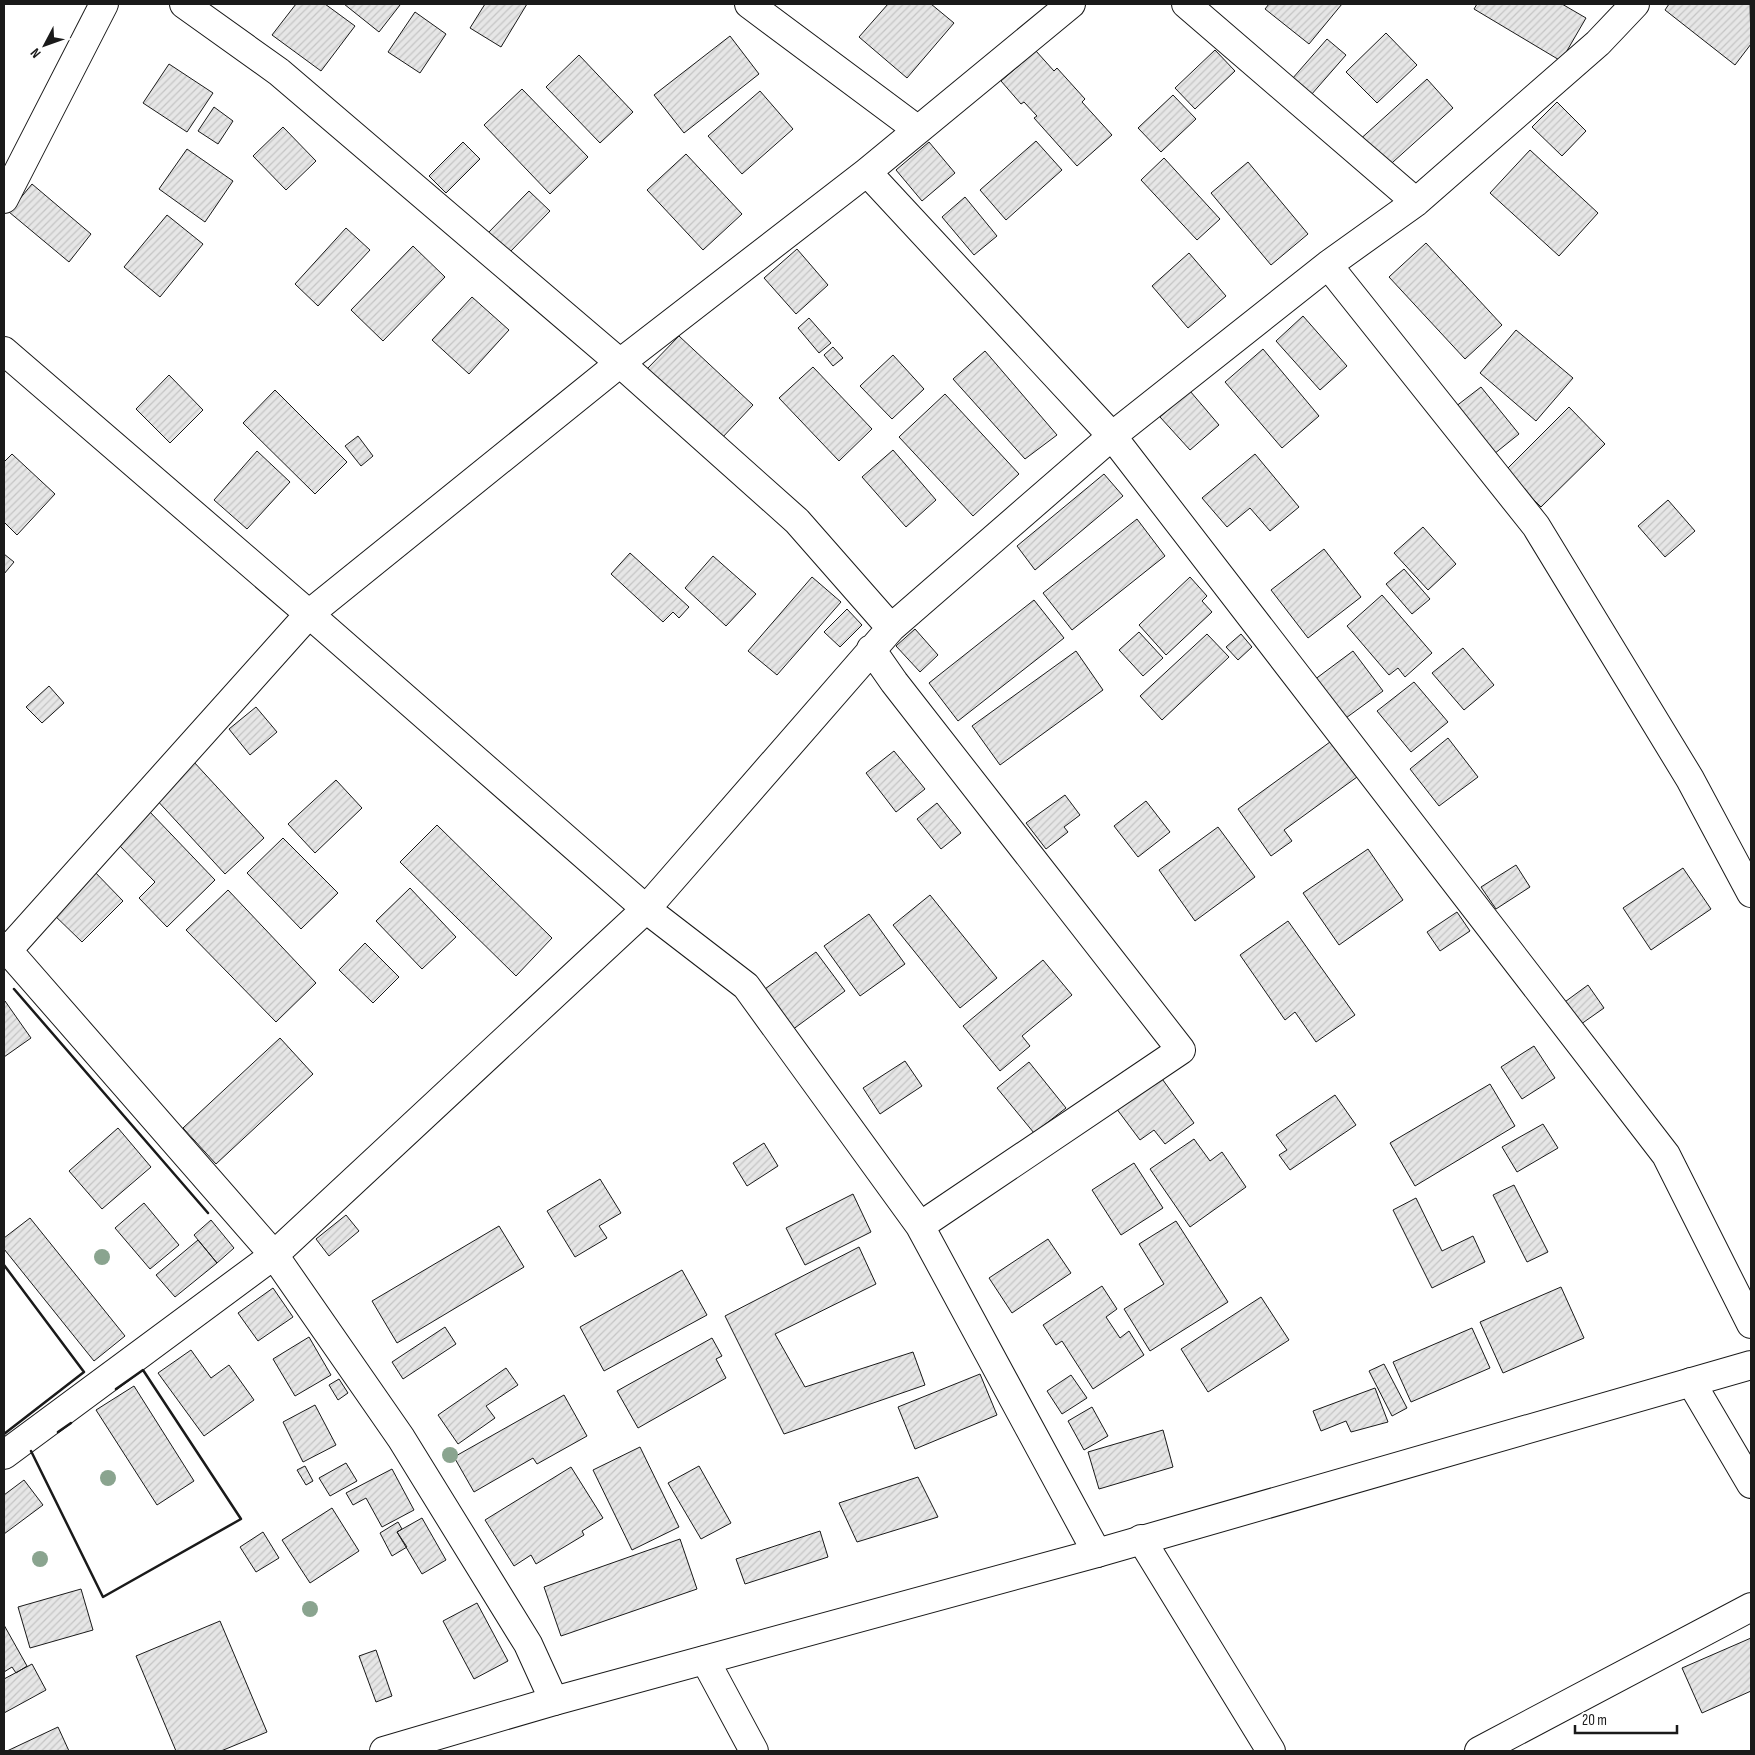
<svg xmlns="http://www.w3.org/2000/svg" width="1755" height="1755" font-family="'Sofia Sans Condensed',sans-serif">
	<style>
		.building { fill: url(#building-hatch); stroke: #1a1a1a }
		.lines { fill: none; stroke-linecap: round; stroke-linejoin: round }
		.street-casing { stroke: #1a1a1a; stroke-width: 30 }
		.secondary-casing { stroke: #1a1a1a; stroke-width: 30 }
		.street { stroke: #fff; stroke-width: 28 }
		.secondary { stroke: #fff; stroke-width: 28 }
		.wall { stroke: #1a1a1a; stroke-width: 2.5 }
		.tree { fill: #8aa48f }
	</style>
	<defs>
		<pattern id="building-hatch" width="6" height="6" patternUnits="userSpaceOnUse" patternTransform="scale(1.25)"><rect width="6" height="6" fill="#e6e6e6"/><path d="M-1 1l2-2M0 6l6-6M5 7l2-2" fill="none" stroke="#c5c5c5"/></pattern>
	</defs>
	<rect width="100%" height="100%" fill="#fff"/>
	<path class="building" d="M296 4H325L355 26 321 71 272 35Z
		M344 4H399L400 5 379 32Z
		M485 4H527L501 47 470 28Z
		M888 4H931L954 23 907 78 859 37Z
		M1269 4H1342L1309 44 1265 9Z
		M1477 4H1562L1586 18 1561 61 1474 9Z
		M1669 4H1750L1751 44 1735 65 1665 10Z
		M415 12 446 34 420 73 388 52Z
		M1386 33 1417 65 1377 103 1346 72Z
		M730 36 759 74 684 133 654 95Z
		M1327 39 1346 55 1311 95 1292 79Z
		M1215 50 1235 71 1195 109 1175 88Z
		M1036 51 1054 71 1057 68 1085 99 1082 102 1112 135 1077 166 1034 118 1037 116 1024 102 1021 104 1001 81Z
		M579 55 633 112 600 143 546 87Z
		M169 64 213 93 187 132 143 103Z
		M1427 79 1453 108 1383 171 1357 142Z
		M522 89 588 157 550 194 484 125Z
		M760 91 793 129 742 174 708 136Z
		M1173 95 1196 119 1161 152 1138 128Z
		M1557 102 1586 131 1562 156 1532 127Z
		M214 107 233 121 218 144 198 131Z
		M283 127 316 161 286 190 253 156Z
		M1036 141 1062 170 1006 220 980 190Z
		M463 142 480 159 446 193 429 176Z
		M929 142 955 173 922 201 896 170Z
		M187 149 233 181 205 222 159 189Z
		M1530 150 1598 213 1559 256 1490 193Z
		M686 154 742 214 703 250 647 190Z
		M1164 158 1220 219 1197 240 1141 180Z
		M1248 162 1308 234 1271 265 1211 193Z
		M32 184 91 234 69 262 9 212Z
		M529 191 550 211 508 254 487 234Z
		M965 197 997 236 974 255 942 217Z
		M167 215 203 244 160 297 124 267Z
		M346 228 370 250 318 306 295 284Z
		M1426 243 1502 325 1465 359 1389 277Z
		M413 246 445 277 383 341 351 310Z
		M797 249 828 285 796 314 764 278Z
		M1189 253 1226 296 1188 328 1152 286Z
		M472 297 509 330 469 374 432 340Z
		M1303 316 1347 366 1320 390 1276 341Z
		M809 318 831 343 819 353 798 328Z
		M1516 330 1573 378 1536 421 1480 373Z
		M679 336 753 405 721 439 647 369Z
		M833 347 843 358 833 366 824 355Z
		M1263 349 1319 416 1282 448 1225 382Z
		M985 351 1057 435 1025 459 953 379Z
		M893 355 924 389 892 419 860 386Z
		M813 367 872 429 839 461 779 398Z
		M169 375 203 410 170 443 136 409Z
		M1481 387 1519 434 1494 454 1455 407Z
		M275 390 347 462 315 494 243 423Z
		M1190 391 1219 425 1190 450 1160 417Z
		M945 394 1019 474 973 516 899 437Z
		M1569 407 1605 444 1541 507 1505 471Z
		M358 436 373 456 361 466 345 446Z
		M893 450 936 500 906 527 862 477Z
		M257 451 290 482 247 529 214 500Z
		M12 454 55 494 17 535 4 522V462Z
		M1255 454 1299 507 1270 531 1250 508 1227 527 1202 498Z
		M1104 474 1123 496 1035 570 1017 546Z
		M1668 500 1695 531 1665 557 1638 526Z
		M1137 519 1165 556 1072 630 1043 593Z
		M1423 527 1456 564 1428 590 1394 553Z
		M1324 549 1361 597 1308 638 1271 590Z
		M630 553 689 607 679 618 673 612 663 622 611 574Z
		M4 554 14 562 4 574Z
		M713 556 756 594 726 626 685 588Z
		M1404 569 1430 599 1412 614 1386 584Z
		M812 577 841 602 777 675 748 651Z
		M1190 577 1207 596 1202 601 1212 612 1166 655 1139 625Z
		M1382 595 1432 653 1405 677 1398 668 1389 675 1347 626Z
		M1034 600 1064 638 958 721 929 683Z
		M847 609 862 625 840 647 824 632Z
		M915 629 938 655 920 672 896 646Z
		M1139 632 1163 658 1143 676 1119 650Z
		M1207 634 1229 657 1162 720 1140 696Z
		M1241 634 1252 647 1238 660 1226 647Z
		M1463 648 1494 685 1464 710 1432 673Z
		M1076 651 1103 690 1000 765 972 726Z
		M1353 651 1383 691 1339 723 1310 683Z
		M1414 682 1448 722 1411 752 1377 711Z
		M49 686 64 703 42 723 26 707Z
		M256 707 277 732 250 755 229 729Z
		M1448 738 1478 777 1439 806 1410 769Z
		M1330 742 1357 777 1284 830 1292 841 1271 856 1238 809Z
		M894 751 925 789 896 812 866 773Z
		M193 761 264 838 225 874 154 797Z
		M336 780 362 808 315 853 288 824Z
		M1065 795 1080 815 1064 827 1068 832 1046 849 1026 823Z
		M1146 801 1170 832 1138 857 1114 826Z
		M937 803 961 833 941 849 917 819Z
		M149 811 215 880 167 927 139 898 155 882 117 843Z
		M437 825 552 938 516 976 400 862Z
		M1218 827 1255 877 1195 921 1159 870Z
		M283 838 338 893 301 929 247 873Z
		M1368 849 1403 900 1339 945 1303 893Z
		M1516 865 1530 887 1496 909 1481 887Z
		M91 868 123 901 82 942 49 910Z
		M1683 868 1711 909 1651 950 1623 908Z
		M410 888 456 937 422 969 376 921Z
		M228 890 316 983 276 1022 186 930Z
		M930 895 997 978 960 1008 893 925Z
		M1457 912 1470 931 1440 951 1427 932Z
		M869 914 905 964 860 996 824 946Z
		M1288 921 1355 1015 1316 1042 1295 1012 1285 1020 1240 955Z
		M365 943 399 977 373 1003 339 970Z
		M816 952 845 991 788 1033 758 994Z
		M1043 960 1072 995 1022 1036 1030 1046 1000 1071 963 1026Z
		M1588 985 1604 1008 1574 1029 1558 1007Z
		M5 1001 31 1038 4 1057V1002Z
		M280 1038 313 1074 216 1164 183 1128Z
		M1534 1046 1555 1078 1522 1099 1501 1067Z
		M905 1061 922 1086 880 1114 863 1088Z
		M1029 1062 1066 1108 1034 1133 997 1088Z
		M1160 1076 1194 1123 1165 1144 1154 1130 1140 1140 1116 1108Z
		M1490 1084 1515 1126 1415 1186 1390 1143Z
		M1335 1095 1356 1125 1290 1170 1279 1155 1287 1150 1276 1135Z
		M1543 1124 1558 1148 1517 1172 1502 1147Z
		M118 1128 151 1167 102 1209 69 1171Z
		M1194 1139 1210 1161 1222 1152 1246 1187 1190 1227 1150 1169Z
		M764 1143 778 1166 747 1186 733 1163Z
		M1134 1163 1163 1208 1121 1235 1092 1190Z
		M600 1179 621 1213 599 1226 607 1238 575 1257 547 1211Z
		M1514 1185 1548 1252 1527 1262 1493 1195Z
		M853 1194 871 1232 805 1265 786 1228Z
		M1416 1198 1442 1251 1473 1236 1485 1262 1432 1288 1393 1210Z
		M144 1203 179 1245 150 1269 115 1228Z
		M346 1215 359 1231 329 1256 316 1239Z
		M30 1218 125 1336 94 1361 4 1249V1238Z
		M211 1220 234 1248 217 1263 194 1235Z
		M1176 1221 1228 1302 1150 1351 1124 1309 1164 1284 1139 1244Z
		M499 1226 524 1267 397 1343 372 1301Z
		M1048 1239 1071 1273 1012 1313 989 1278Z
		M198 1240 217 1263 175 1297 156 1275Z
		M859 1247 876 1284 775 1334 805 1387 913 1352 925 1385 784 1434 725 1316Z
		M682 1270 707 1315 604 1371 580 1327Z
		M1102 1286 1117 1309 1106 1317 1120 1338 1129 1331 1144 1355 1093 1389 1062 1341 1056 1345 1043 1325Z
		M1561 1287 1584 1338 1503 1373 1480 1322Z
		M273 1288 293 1317 258 1341 238 1313Z
		M1261 1297 1289 1340 1208 1392 1181 1349Z
		M445 1327 456 1344 403 1379 392 1362Z
		M1472 1328 1490 1368 1411 1402 1393 1362Z
		M309 1337 331 1375 295 1396 273 1359Z
		M712 1338 722 1356 716 1359 726 1378 638 1428 617 1391Z
		M191 1350 211 1378 229 1365 254 1400 204 1436 158 1373Z
		M1384 1364 1407 1408 1392 1416 1369 1371Z
		M506 1368 518 1385 486 1406 495 1418 458 1444 438 1415Z
		M980 1374 997 1415 915 1449 898 1407Z
		M1071 1375 1087 1398 1062 1414 1047 1391Z
		M339 1379 348 1393 338 1400 329 1385Z
		M134 1386 194 1481 157 1505 96 1410Z
		M1375 1388 1388 1422 1351 1432 1346 1421 1321 1431 1313 1411Z
		M564 1395 587 1436 537 1464 533 1458 474 1492 454 1457Z
		M315 1405 336 1445 303 1462 283 1422Z
		M1092 1407 1108 1436 1084 1450 1068 1421Z
		M1163 1430 1173 1467 1099 1489 1088 1452Z
		M640 1447 679 1527 632 1550 593 1470Z
		M346 1463 357 1481 330 1496 319 1478Z
		M305 1466 313 1481 306 1485 297 1470Z
		M699 1466 731 1523 701 1539 668 1483Z
		M571 1467 603 1518 582 1531 584 1535 536 1564 531 1555 514 1566 485 1520Z
		M392 1469 414 1510 382 1527 366 1498 353 1505 346 1493Z
		M918 1477 938 1517 857 1542 839 1503Z
		M24 1480 43 1505 4 1534V1495Z
		M332 1508 359 1551 310 1583 282 1540Z
		M422 1518 446 1560 422 1574 397 1532Z
		M398 1522 402 1529 397 1532 407 1547 392 1556 380 1533Z
		M820 1531 828 1557 745 1584 736 1559Z
		M263 1532 279 1558 256 1572 240 1547Z
		M680 1539 697 1589 561 1636 544 1587Z
		M81 1589 93 1630 30 1648 18 1607Z
		M477 1603 508 1661 474 1679 443 1621Z
		M220 1621 267 1732 221 1751H176L136 1656Z
		M4 1625 27 1666 16 1673 12 1667 4 1672Z
		M1751 1638V1691L1702 1713 1682 1668Z
		M376 1650 392 1696 376 1702 359 1656Z
		M32 1664 46 1690 4 1713V1679Z
		M58 1727 69 1751H7Z"/>
	<g class="lines">
		<g class="street-casing">
			<path id="street" d="M184 4 279 72 620 363 797 521 891 628
				M749 4 918 130
				M1186 4 1416 202
				M867 172 1112 436 1666 1155 1751 1324
				M4 199 104 4
				M1328 265 1536 526 1690 779 1751 893
				M4 351 309 614 646 909 746 986 920 1226 1097 1553
				M871 649 894 682 1181 1050 920 1226
				M4 946 274 1255 401 1438 528 1644 554 1701
				M8 950 309 614 620 363 867 172 1071 4
				M1691 1382 1751 1484
				M4 1455 274 1255 646 909 891 628 1112 436 1328 265 1416 202 1598 43 1635 4
				M1141 1539 1271 1751
				M705 1660 754 1751
				M1479 1751 1751 1607"/>
		</g>
		<g class="secondary-casing">
			<path id="secondary" d="M384 1751 554 1701 1097 1553 1751 1365"/>
		</g>
		<use href="#street" class="street"/>
		<use href="#secondary" class="secondary"/>
		<path class="wall" d="M14 989 208 1213
			M4 1265 84 1372 4 1434
			M58 1432 71 1423
			M31 1451 103 1597 241 1519 143 1370 116 1389"/>
	</g>
	<g class="tree">
		<circle cx="102" cy="1257" r="8"/>
		<circle cx="450" cy="1455" r="8"/>
		<circle cx="108" cy="1478" r="8"/>
		<circle cx="40" cy="1559" r="8"/>
		<circle cx="310" cy="1609" r="8"/>
	</g>
	<rect width="1755" height="1755" fill="none" stroke="#1a1a1a" stroke-width="10"/>
	<g transform="translate(45 45) rotate(229)" stroke="#ffffff" stroke-width="4" paint-order="stroke">
	<path d="M0-4L9 19L0 12L-9 19Z" fill="#1a1a1a"/>
	<text y="-8" font-size="14" font-weight="bold" text-anchor="middle" fill="#1a1a1a">N</text>
	</g>
	<path d="M1575 1725v8h102v-8" fill="none" stroke="#1a1a1a" stroke-width="2.5"/>
	<text x="1582" y="1725" font-size="15" fill="#1a1a1a" stroke="#ffffff" stroke-width="4" paint-order="stroke">20 m</text>
</svg>
